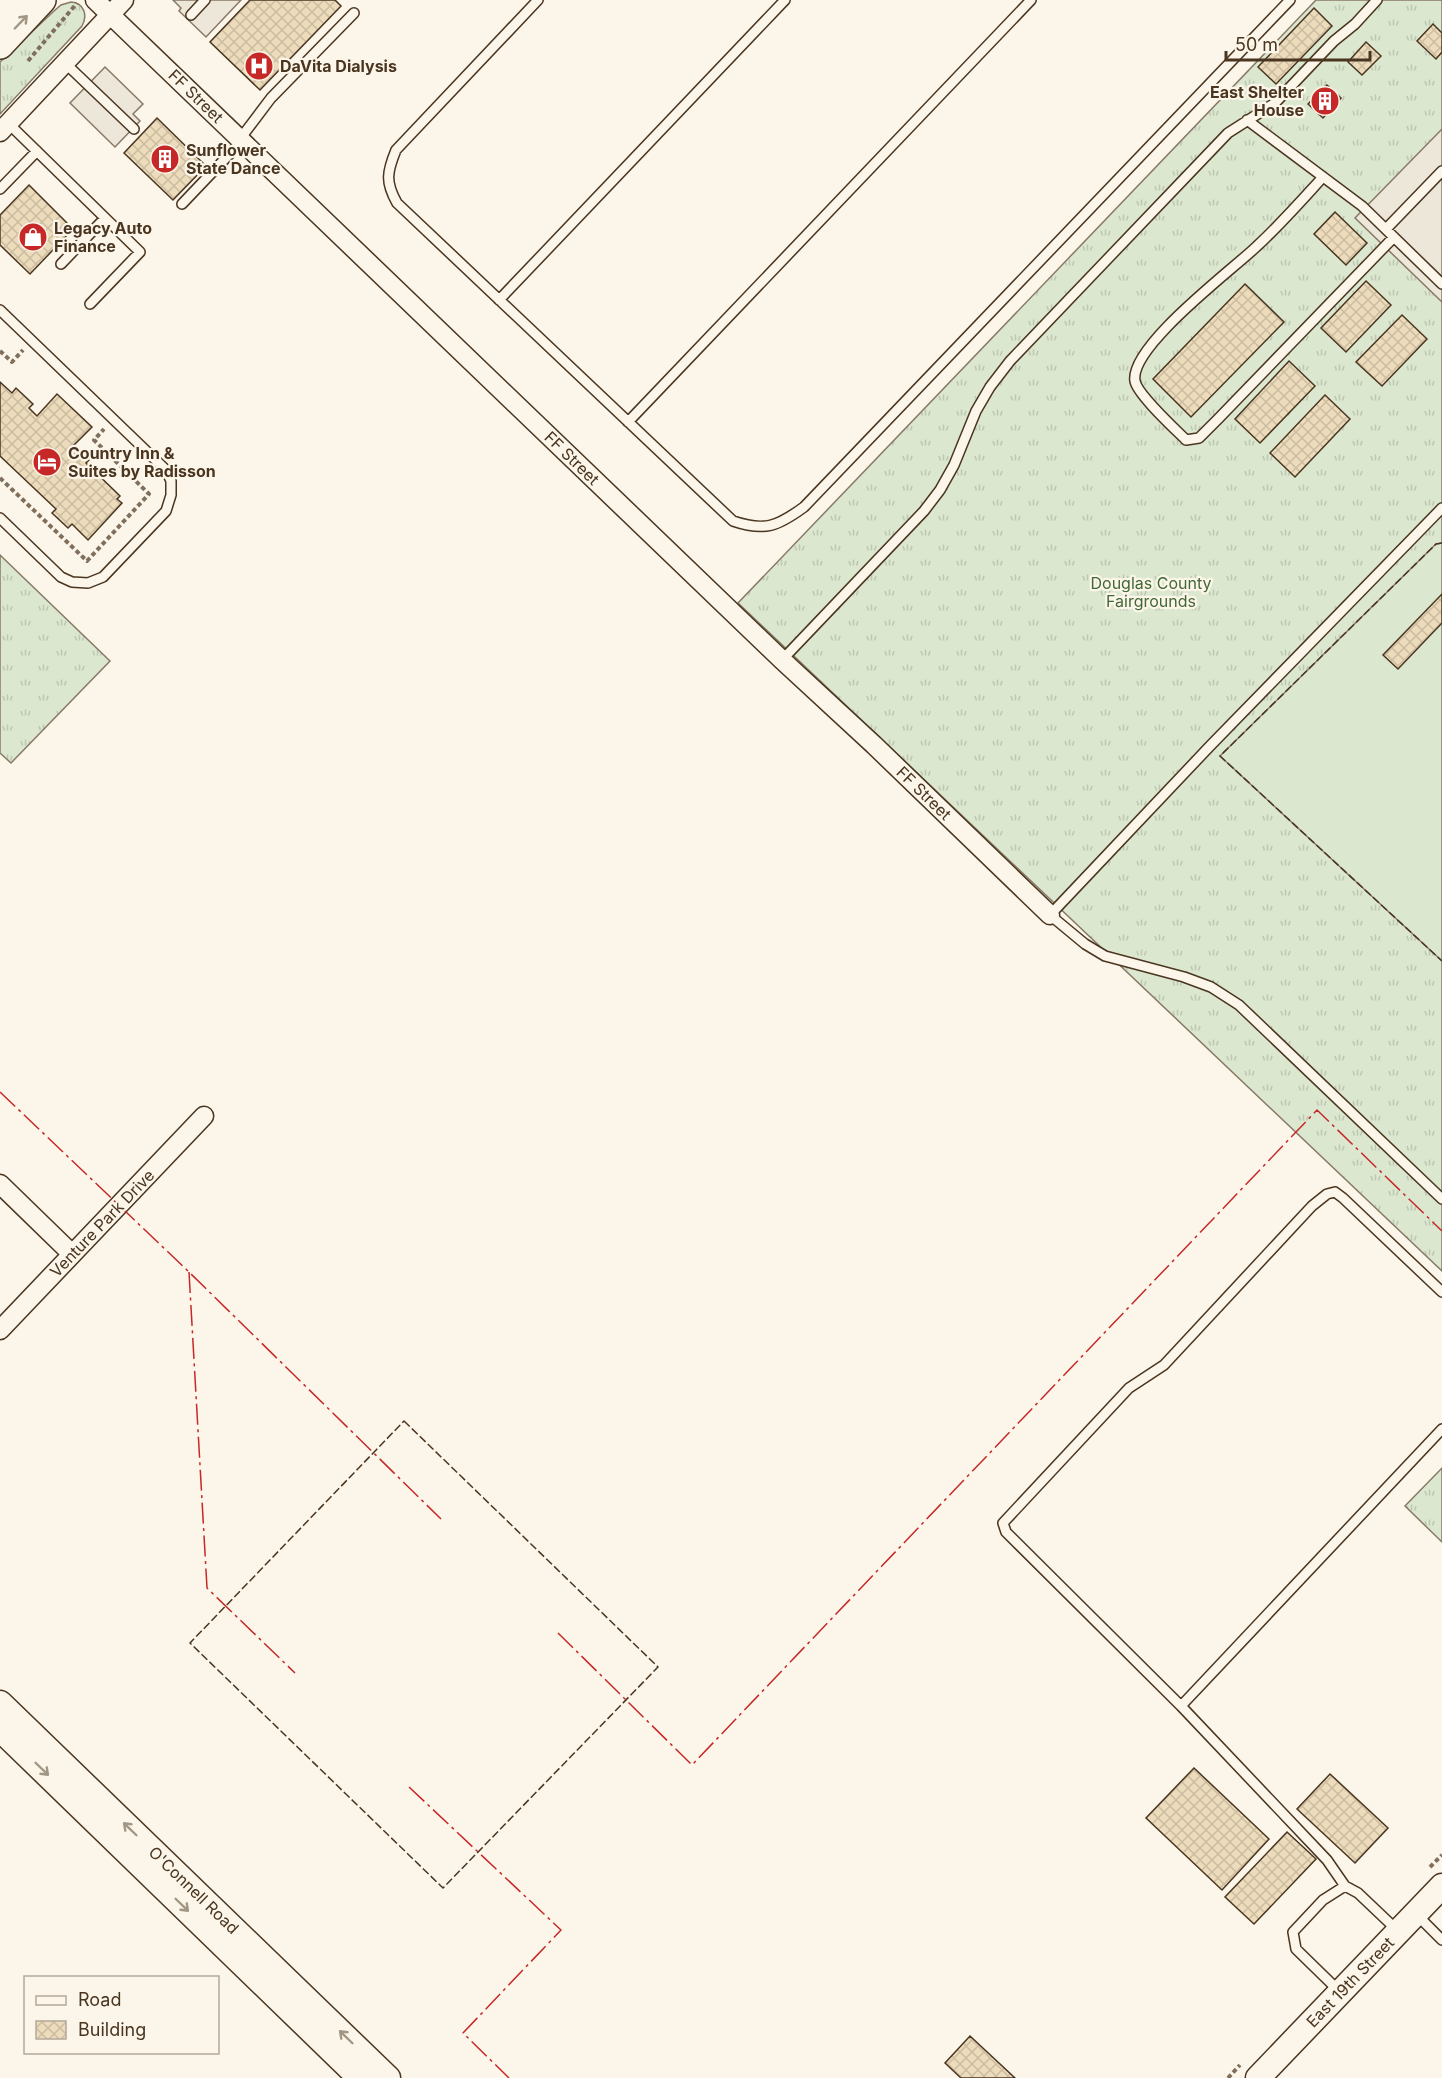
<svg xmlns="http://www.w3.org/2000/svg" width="1442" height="2078" font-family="Inter,sans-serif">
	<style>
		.grass { fill: url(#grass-tufts); stroke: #887966; stroke-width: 1.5 }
		.pitch { fill: #dce7d0; stroke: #887966; stroke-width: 1.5 }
		.parking { fill: #ede7d9; stroke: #887966; stroke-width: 1.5 }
		.building { fill: url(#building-cross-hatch); stroke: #4a3520; stroke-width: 1.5 }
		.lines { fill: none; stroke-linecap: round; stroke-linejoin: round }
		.lane-casing { stroke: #4a3520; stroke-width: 12 }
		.street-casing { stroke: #4a3520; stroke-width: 21 }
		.secondary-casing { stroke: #4a3520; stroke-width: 27 }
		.primary-casing { stroke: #4a3520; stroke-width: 30 }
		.path { stroke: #7f6f5c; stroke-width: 4; stroke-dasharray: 4.5 3; stroke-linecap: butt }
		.lane { stroke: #fbf6e9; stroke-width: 9 }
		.street { stroke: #fbf6e9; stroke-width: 18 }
		.secondary { stroke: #fbf6e9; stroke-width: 24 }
		.primary { stroke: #fbf6e9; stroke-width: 27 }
		.fence { stroke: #4a3520; stroke-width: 1.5; stroke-dasharray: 8 3; stroke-linecap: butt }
		.power { stroke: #c62828; stroke-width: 1.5; stroke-dasharray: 21 4.5 3 4.5; stroke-linecap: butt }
		.oneway { stroke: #a29684 }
		.labels { text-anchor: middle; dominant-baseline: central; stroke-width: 4.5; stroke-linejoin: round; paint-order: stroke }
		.poi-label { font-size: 16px; font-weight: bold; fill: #4a3520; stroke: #fbf6e9; text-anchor: start }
		.street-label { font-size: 16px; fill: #4a3520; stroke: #fbf6e9 }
		.park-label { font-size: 16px; fill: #436837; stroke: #fbf6e9 }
	</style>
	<defs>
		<pattern id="grass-tufts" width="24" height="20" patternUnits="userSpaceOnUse" patternTransform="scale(1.5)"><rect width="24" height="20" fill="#dce7d0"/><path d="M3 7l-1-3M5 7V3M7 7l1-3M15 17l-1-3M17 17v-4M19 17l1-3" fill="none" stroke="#bec7b2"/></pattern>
		<pattern id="building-cross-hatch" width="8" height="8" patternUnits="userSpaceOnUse" patternTransform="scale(1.5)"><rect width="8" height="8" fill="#ecdcbc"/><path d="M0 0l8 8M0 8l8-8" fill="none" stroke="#ccbda1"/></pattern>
	</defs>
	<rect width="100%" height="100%" fill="#fbf6e9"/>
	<path class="grass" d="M1316 0H1442V1271L738 603Z
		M71 2C84 3 88 15 82 26L0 114V62L54 11 61 5Z
		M0 555 110 661 11 763 0 753Z
		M1442 1468V1542L1405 1506Z"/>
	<path class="pitch" d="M1442 543V961L1220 756 1436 544Z"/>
	<path class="parking" d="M173 0H241L206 37 179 11 181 8Z
		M105 67 143 104 133 114 140 121 115 147 70 103Z
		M1442 129V302L1355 218Z"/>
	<path class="building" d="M250 0H335L341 6 260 90 210 42Z
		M1314 8 1332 26 1276 84 1258 67Z
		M1433 24 1442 33V52L1436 59 1417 41Z
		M1366 42 1381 56 1362 75 1348 62Z
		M1327 85 1341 98 1323 118 1308 104Z
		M157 118 206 166 173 200 124 153Z
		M29 185 73 229 30 274 0 245V215Z
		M1335 212 1367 243 1346 265 1314 234Z
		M1366 281 1391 305 1346 352 1321 328Z
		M1245 284 1284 322 1191 417 1153 379Z
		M1402 315 1427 339 1382 386 1356 362Z
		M1289 361 1315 386 1260 443 1235 419Z
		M0 382 12 393 16 388 33 404 29 408 37 416 57 394 92 427 74 445 89 460 86 463 120 496 117 499 122 503 88 540 72 524 68 528 52 513 56 509 0 456Z
		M1325 395 1350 419 1295 477 1270 453Z
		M1442 594V623L1398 669 1383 655Z
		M1194 1768 1269 1839 1222 1890 1146 1818Z
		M1330 1774 1388 1828 1355 1863 1297 1809Z
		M1287 1832 1316 1859 1254 1924 1225 1897Z
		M970 2036 1015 2078H961L945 2063Z"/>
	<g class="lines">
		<g class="lane-casing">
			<path id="lane" d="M538 0 396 150C387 172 385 182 397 203L733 521C765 532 778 526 804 507L1290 0
				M191 15 205 0
				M65 63 134 129
				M1247 120 1362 206 1442 284
				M8 123 140 252 90 304
				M240 139 271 98 354 13
				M1323 177C1301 201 1280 225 1256 247 1232 270 1129 347 1135 381 1137 394 1175 429 1186 440L1199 438 1218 419 1394 237
				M0 189 37 151
				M182 204 242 141
				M1386 229 1442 171
				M61 264 105 218
				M499 300 785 0
				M0 310 166 470 171 481V495L166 511 103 577 88 583 72 582 61 577 0 518
				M628 422 1031 0
				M1442 508 1210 746 1050 915 1085 944 1105 956 1184 977 1211 987 1239 1005 1442 1199
				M782 660 924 511 940 490 954 465 976 411 990 387 1010 361 1228 133 1275 103 1334 41 1355 24 1377 0
				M1181 1706 1442 1429
				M1345 1886 1327 1860 1181 1706 1006 1532 1003 1523 1129 1388 1164 1365 1312 1206 1327 1194 1335 1192 1343 1198 1442 1292
				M1417 1915 1442 1940
				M1339 1991 1296 1949 1293 1932 1323 1900 1345 1886 1358 1893 1398 1931"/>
		</g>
		<g class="street-casing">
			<path id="street" d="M95 0 782 660 874 745 1050 915
				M0 132 124 0
				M0 1184 72 1254
				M0 1330 204 1116"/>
		</g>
		<g class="secondary-casing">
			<path id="secondary" d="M0 1703 388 2078
				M0 1729 360 2078
				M1258 2078 1442 1886"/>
		</g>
		<g class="primary-casing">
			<path id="primary" d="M0 14 13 0
				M0 45 42 0"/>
		</g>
		<path class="path" d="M28 61 77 3
			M0 351 12 362 23 350
			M0 478 87 561 149 494 94 440 104 429
			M1430 1867 1442 1855
			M1228 2078 1240 2065"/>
		<use href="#lane" class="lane"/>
		<use href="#street" class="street"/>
		<use href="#secondary" class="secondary"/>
		<use href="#primary" class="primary"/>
		<path class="fence" d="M1442 543 1436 544 1220 756 1442 961
			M404 1421 658 1667 443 1888 190 1643Z"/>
		<path class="power" d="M0 1092 189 1272 441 1519
			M189 1272 207 1588 295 1673
			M558 1633 692 1765 1317 1110 1442 1231
			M409 1787 561 1930 463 2033 509 2078"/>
	</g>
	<defs><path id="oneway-shaft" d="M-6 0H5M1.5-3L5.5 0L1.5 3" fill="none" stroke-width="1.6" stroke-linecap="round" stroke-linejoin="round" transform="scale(1.5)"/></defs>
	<g class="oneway">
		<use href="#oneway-shaft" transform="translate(21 22) rotate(-46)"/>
		<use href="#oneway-shaft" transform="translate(42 1769) rotate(44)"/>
		<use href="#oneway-shaft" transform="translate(130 1829) rotate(-136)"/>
		<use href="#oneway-shaft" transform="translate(182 1905) rotate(44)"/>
		<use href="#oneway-shaft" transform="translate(346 2037) rotate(-136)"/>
	</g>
	<defs>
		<g id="hospital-disc" transform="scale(1.5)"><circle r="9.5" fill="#c62828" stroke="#fbf6e9"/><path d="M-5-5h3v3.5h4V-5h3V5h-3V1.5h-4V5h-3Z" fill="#fff"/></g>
		<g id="building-disc" transform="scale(1.5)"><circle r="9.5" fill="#c62828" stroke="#fbf6e9"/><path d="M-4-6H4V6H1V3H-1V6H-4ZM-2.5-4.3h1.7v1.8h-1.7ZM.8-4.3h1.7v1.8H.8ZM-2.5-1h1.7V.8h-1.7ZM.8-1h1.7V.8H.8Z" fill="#fff"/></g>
		<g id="shop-disc" transform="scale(1.5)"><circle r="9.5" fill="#c62828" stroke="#fbf6e9"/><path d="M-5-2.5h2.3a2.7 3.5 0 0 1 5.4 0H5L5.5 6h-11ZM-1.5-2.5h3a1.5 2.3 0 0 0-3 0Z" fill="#fff"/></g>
		<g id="hotel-disc" transform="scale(1.5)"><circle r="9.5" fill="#c62828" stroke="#fbf6e9"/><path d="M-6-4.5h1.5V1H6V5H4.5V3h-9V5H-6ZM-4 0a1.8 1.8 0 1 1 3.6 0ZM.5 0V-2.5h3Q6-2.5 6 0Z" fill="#fff"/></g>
	</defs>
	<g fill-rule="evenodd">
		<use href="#hospital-disc" x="259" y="66"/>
		<use href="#building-disc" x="1325" y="101"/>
		<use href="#building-disc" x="165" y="159"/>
		<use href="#shop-disc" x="33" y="237"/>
		<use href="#hotel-disc" x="47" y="462"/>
	</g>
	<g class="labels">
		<g class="poi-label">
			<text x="280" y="66">DaVita Dialysis</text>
			<text x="1304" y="92" text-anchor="end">East Shelter<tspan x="1304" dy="18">House</tspan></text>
			<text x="186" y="150">Sunflower<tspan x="186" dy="18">State Dance</tspan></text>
			<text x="54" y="228">Legacy Auto<tspan x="54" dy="18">Finance</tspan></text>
			<text x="68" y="453">Country Inn &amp;<tspan x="68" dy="18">Suites by Radisson</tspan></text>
		</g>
		<g class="street-label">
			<text transform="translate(196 96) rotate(44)">FF Street</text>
			<text transform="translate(572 458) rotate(44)">FF Street</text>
			<text transform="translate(924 793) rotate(44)">FF Street</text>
			<text transform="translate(102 1223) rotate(-46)">Venture Park Drive</text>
			<text transform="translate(194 1890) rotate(44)">O'Connell Road</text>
			<text transform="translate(1350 1982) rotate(-46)">East 19th Street</text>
		</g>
		<g class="park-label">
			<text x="1151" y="583">Douglas County<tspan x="1151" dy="18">Fairgrounds</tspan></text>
		</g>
	</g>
	<rect x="24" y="1976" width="195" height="78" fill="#fbf6e9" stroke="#b4a999" stroke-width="1.5"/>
	<rect x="36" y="1996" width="30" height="9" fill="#fbf6e9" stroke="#b4a999" stroke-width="1.5"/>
	<text x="78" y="2006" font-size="18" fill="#4a3520">Road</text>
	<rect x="36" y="2021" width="30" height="18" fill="url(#building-cross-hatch)" stroke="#b4a999" stroke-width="1.5"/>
	<text x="78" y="2036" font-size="18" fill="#4a3520">Building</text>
	<path d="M1226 51v9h144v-9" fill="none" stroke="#4a3520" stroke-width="3"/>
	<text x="1235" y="51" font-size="18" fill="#4a3520" stroke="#fbf6e9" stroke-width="4.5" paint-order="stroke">50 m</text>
</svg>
